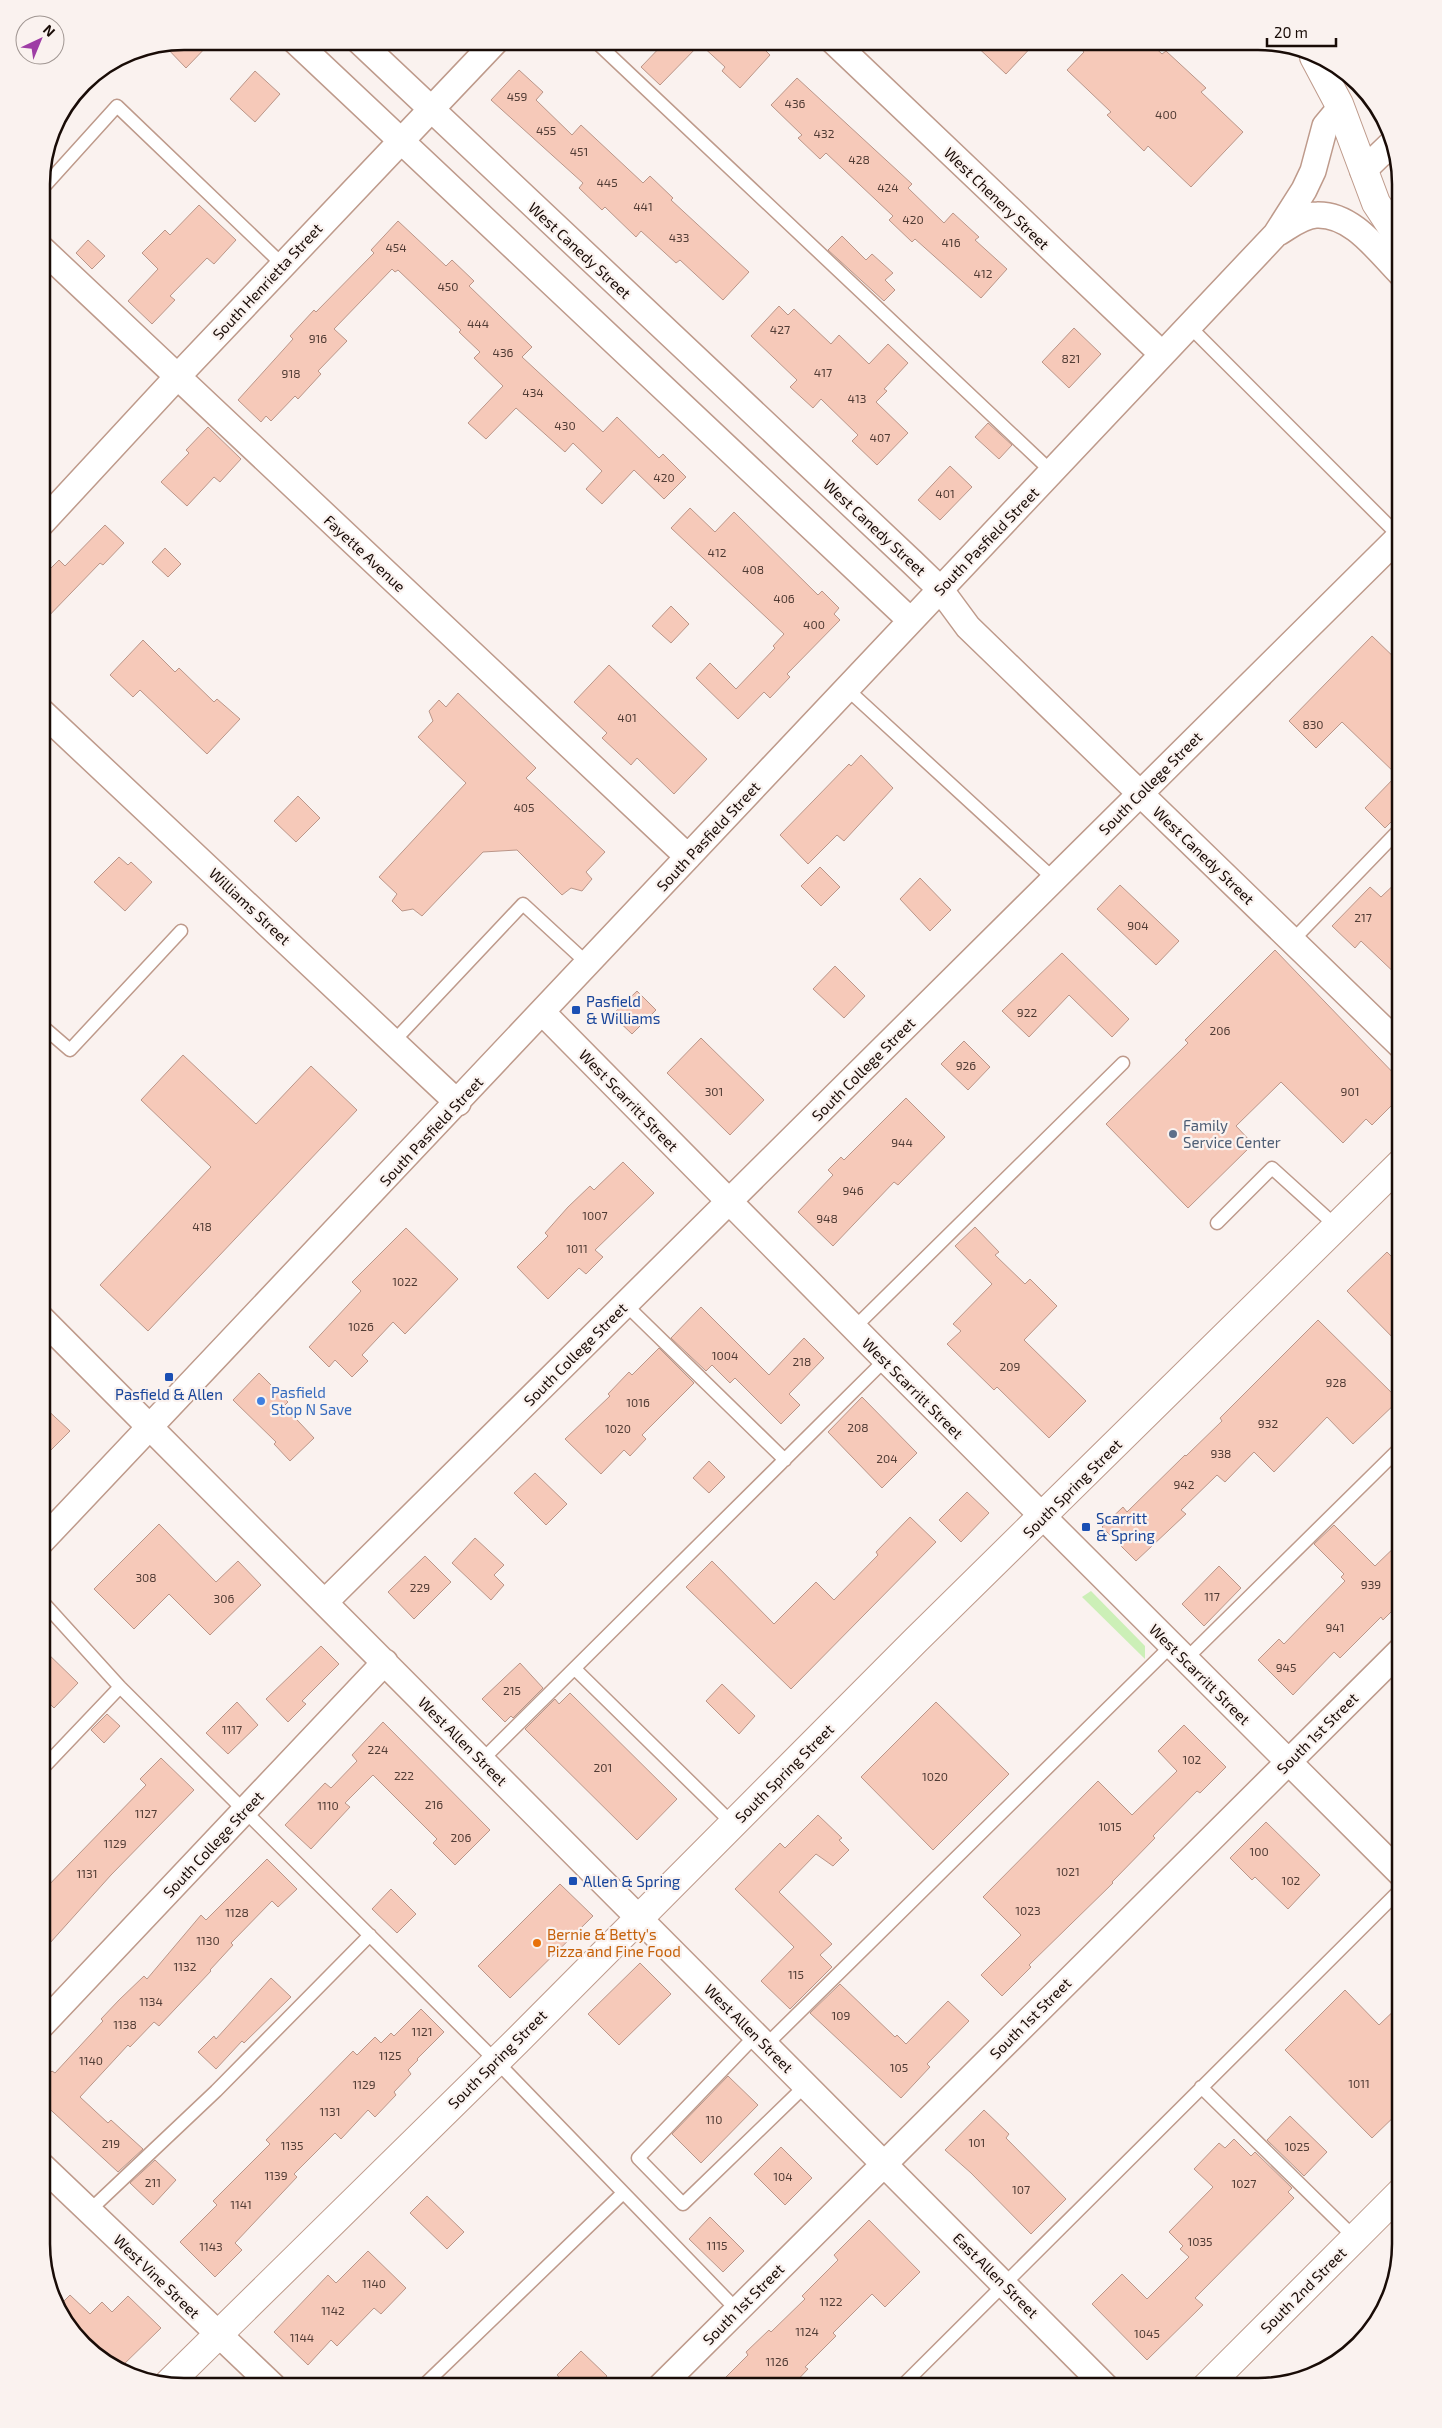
<svg xmlns="http://www.w3.org/2000/svg" width="1442" height="2428" font-family="'Exo 2',sans-serif">
	<style>
		.green { fill: #ccefb7 }
		.building { fill: #f6c9b9; stroke: #ba9689 }
		.lines { fill: none; stroke-linecap: round; stroke-linejoin: round }
		.service-casing { stroke: #be9a8b; stroke-width: 15 }
		.minor-casing { stroke: #be9a8b; stroke-width: 28 }
		.tertiary-casing { stroke: #be9a8b; stroke-width: 30 }
		.secondary-casing { stroke: #be9a8b; stroke-width: 30 }
		.service { stroke: #fff; stroke-width: 12 }
		.minor { stroke: #fff; stroke-width: 25 }
		.tertiary { stroke: #fff; stroke-width: 28 }
		.secondary { stroke: #fff; stroke-width: 28 }
		.transit-dot { fill: #1a4fb4; stroke: #faf2ef; stroke-width: 2 }
		.service-dot { fill: #5c6f8a; stroke: #faf2ef; stroke-width: 2 }
		.shop-dot { fill: #3f7fe0; stroke: #faf2ef; stroke-width: 2 }
		.food-dot { fill: #e8710a; stroke: #faf2ef; stroke-width: 2 }
		.labels { text-anchor: middle; dominant-baseline: central; stroke-width: 4.5; stroke-linejoin: round; paint-order: stroke }
		.number-label { font-size: 12px; fill: #503b34 }
		.street-label { font-size: 15px; fill: #190c07; stroke: #faf2ef }
		.transit-label { font-size: 15px; fill: #164399; stroke: #faf2ef; text-anchor: start }
		.service-label { font-size: 15px; fill: #4e5e75; stroke: #faf2ef; text-anchor: start }
		.shop-label { font-size: 15px; fill: #366cbe; stroke: #faf2ef; text-anchor: start }
		.food-label { font-size: 15px; fill: #c56008; stroke: #faf2ef; text-anchor: start }
		.rim { fill: none; stroke: #190c07; stroke-width: 2.5 }
	</style>
	<rect width="100%" height="100%" fill="#faf2ef"/>
	<path class="green" d="M1091 1591 1145 1646V1659L1082 1597Z"/>
	<path class="building" d="M184 41H212L186 68 164 45Z
		M666 41H756L770 55 740 88 722 71 725 67 700 44 660 85 641 67Z
		M971 41 1036 42 1006 74Z
		M1073 42H1149L1162 54 1166 51 1206 88 1201 92 1243 132 1191 187 1148 146 1144 151 1107 115 1111 112 1067 70 1084 52Z
		M519 70 543 92 536 100 572 135 581 125 643 183 650 176 673 198 671 200 749 272 723 300 680 260 676 263 641 231 636 237 605 207 602 210 579 188 583 183 491 100Z
		M255 71 280 94 255 122 230 99Z
		M797 78 912 184 908 188 944 223 953 213 979 237 975 240 1007 269 981 298 915 239 912 242 889 220 893 216 826 153 820 159 798 138 802 135 771 105Z
		M199 205 236 240 214 264 207 258 170 296 175 300 152 324 128 301 158 269 142 253 165 230 170 235Z
		M398 221 446 266 452 260 474 281 469 286 532 347 522 357 603 432 617 417 659 458 663 454 686 477 664 499 634 470 602 504 586 489 602 471 573 443 565 452 516 408 486 439 468 423 503 386 474 358 480 352 459 332 461 330 398 270 395 272 392 269 334 329 347 341 318 371 321 374 298 399 295 396 271 421 266 416 261 422 238 400 293 339 290 336 314 310 316 312 374 253 371 250Z
		M842 236 866 260 872 254 893 273 885 280 895 290 884 301 828 250Z
		M88 240 105 256 92 269 76 253Z
		M779 306 788 315 794 309 831 344 839 335 869 364 888 344 908 363 884 389 887 391 876 402 908 433 877 465 852 441 858 435 821 399 813 408 790 387 797 380 751 336Z
		M1074 328 1101 354 1069 388 1042 362Z
		M988 423 1012 445 999 459 975 437Z
		M208 427 241 459 220 482 214 477 187 506 161 482 189 453 186 450Z
		M950 466 972 487 940 520 918 500Z
		M690 508 715 532 734 512 818 595 822 591 839 608 834 614 840 620 787 674 790 677 770 698 764 692 738 719 696 678 710 663 736 689 775 648 773 646 784 634 671 528Z
		M105 525 124 543 103 565 100 563 41 624V578L59 560 65 566Z
		M165 548 181 564 168 577 152 562Z
		M671 606 689 624 671 643 652 626Z
		M1372 636 1401 664V812L1385 828 1365 808 1397 775 1342 722 1316 748 1289 721Z
		M143 640 175 672 179 668 214 702 217 699 240 719 207 754 140 690 133 697 110 675Z
		M609 665 707 759 674 794 637 758 631 765 602 738 607 733 574 702Z
		M458 693 536 768 526 778 605 852 586 872 592 879 582 891 571 888 562 895 517 850 483 852 422 916 413 909 402 911 392 901 397 894 379 877 466 783 418 737 433 721 429 711 439 700 446 707Z
		M861 755 893 788 844 841 837 835 808 864 780 835 849 764 851 766Z
		M298 796 320 818 296 842 274 821Z
		M119 857 128 865 131 862 152 882 125 911 94 882Z
		M820 867 840 887 821 906 801 886Z
		M920 878 951 910 930 931 900 899Z
		M1401 878V979L1361 941 1355 948 1332 926 1370 887 1381 897Z
		M1120 885 1179 941 1156 965 1097 909Z
		M1275 950 1401 1081V1087L1391 1096 1396 1101 1372 1125 1366 1119 1343 1143 1281 1082 1236 1126 1253 1144 1188 1208 1106 1124 1188 1043 1185 1040Z
		M1062 953 1129 1019 1112 1037 1069 995 1029 1037 1002 1011Z
		M835 966 865 996 844 1018 813 989Z
		M637 991 656 1010 632 1034 612 1015Z
		M701 1038 764 1100 730 1135 667 1073Z
		M964 1041 990 1067 968 1090 941 1064Z
		M183 1055 256 1124 311 1066 357 1110 148 1331 100 1285 211 1167 141 1100Z
		M906 1098 945 1137 898 1185 894 1182 833 1246 798 1212 833 1175 828 1170 841 1157 844 1160Z
		M623 1162 654 1193 595 1250 603 1257 586 1274 579 1268 548 1299 517 1267 548 1236 545 1233 568 1207 590 1186 594 1190Z
		M975 1227 999 1252 995 1255 1025 1284 1030 1279 1057 1306 1024 1340 1086 1401 1049 1438 997 1387 994 1390 947 1344 961 1331 953 1324 992 1284 955 1246Z
		M406 1228 458 1279 405 1334 393 1322 362 1355 368 1361 352 1377 335 1360 329 1367 309 1347 361 1291 352 1282Z
		M1387 1252 1401 1266V1346L1347 1291Z
		M701 1307 769 1375 804 1338 824 1358 789 1394 800 1405 781 1424 735 1378 730 1383 712 1365 706 1371 671 1338Z
		M1318 1320 1399 1400 1353 1444 1327 1417 1274 1472 1254 1452 1225 1482 1217 1475 1181 1510 1186 1514 1136 1561 1102 1527 1123 1507 1127 1512 1185 1455 1186 1456 1222 1421 1220 1418Z
		M659 1348 694 1383 642 1435 646 1439 630 1456 624 1450 601 1474 565 1439 610 1396 608 1394 629 1372 632 1375Z
		M259 1373 288 1402 284 1406 314 1438 290 1461 274 1444 276 1442 233 1400Z
		M862 1397 917 1453 882 1488 828 1432Z
		M41 1404 70 1431 41 1460Z
		M709 1461 725 1477 709 1493 693 1478Z
		M535 1473 567 1504 546 1525 514 1493Z
		M967 1492 989 1513 961 1542 939 1520Z
		M910 1517 936 1542 791 1689 686 1587 712 1561 774 1624 816 1582 834 1600 878 1555 876 1552Z
		M159 1524 216 1582 238 1561 261 1585 210 1635 169 1594 134 1629 94 1589Z
		M1334 1525 1375 1566 1401 1541V1602L1383 1620 1381 1617 1340 1658 1334 1652 1293 1695 1258 1660 1279 1639 1284 1644 1345 1581 1341 1577 1344 1574 1314 1544Z
		M475 1538 504 1565 494 1575 504 1585 491 1600 452 1563Z
		M425 1556 451 1582 414 1619 388 1592Z
		M1219 1566 1241 1588 1204 1626 1182 1604Z
		M321 1646 339 1664 302 1701 306 1704 288 1722 266 1699Z
		M41 1647 78 1683 54 1708 41 1695Z
		M520 1663 543 1688 513 1718 511 1716 505 1722 482 1699Z
		M722 1684 755 1716 739 1734 706 1701Z
		M570 1693 677 1799 637 1840 525 1729 555 1699 559 1704Z
		M237 1702 258 1725 228 1754 206 1733Z
		M936 1702 1009 1774 933 1850 861 1777Z
		M107 1714 120 1726 104 1743 91 1730Z
		M383 1722 490 1830 455 1865 433 1843 437 1839 373 1775 345 1803 350 1807 311 1849 285 1825 325 1783 331 1788 357 1761 352 1755Z
		M1184 1725 1226 1767 1200 1793 1197 1791 1153 1836 1155 1838 1112 1882 1113 1883 1029 1965 1031 1967 1002 1996 981 1975 1021 1935 983 1897 1098 1781 1132 1815 1177 1771 1158 1751Z
		M161 1758 194 1790 111 1875 41 1953V1893L146 1785 140 1779Z
		M818 1815 842 1838 839 1840 849 1850 833 1866 816 1854 779 1892 832 1944 820 1955 832 1967 790 2009 761 1981 794 1947 735 1889 780 1843 785 1848Z
		M1266 1822 1320 1875 1288 1909 1255 1877 1252 1880 1230 1858Z
		M267 1859 297 1889 278 1907 272 1901 231 1943 233 1945 210 1970 211 1971 159 2026 154 2022 130 2047 128 2045 80 2097 108 2123 111 2120 143 2149 118 2172 41 2101V2082L52 2071 55 2073 103 2021 101 2019 119 2000 144 1976 147 1979 201 1915 206 1920Z
		M560 1884 593 1916 510 1998 478 1966Z
		M391 1889 416 1914 397 1933 372 1909Z
		M640 1963 671 1994 619 2045 588 2014Z
		M271 1978 291 1997 244 2043 242 2041 216 2069 198 2052 214 2036 216 2039Z
		M840 1984 895 2037 897 2035 906 2044 948 2001 969 2021 927 2064 930 2067 901 2098 810 2013Z
		M1345 1990 1379 2025 1401 2004V2110L1372 2138 1285 2050Z
		M421 2009 444 2032 417 2059 418 2060 408 2070 411 2074 394 2092 396 2095 375 2117 368 2110 341 2139 335 2133 294 2174 297 2177 235 2243 242 2250 215 2277 180 2242 217 2205 213 2201 270 2144 266 2140 353 2051 357 2055 375 2037 381 2043 391 2033 394 2036Z
		M728 2076 758 2105 701 2163 672 2134Z
		M984 2110 1009 2134 1006 2138 1066 2199 1031 2234 971 2173 945 2150Z
		M1290 2116 1327 2152 1304 2176 1267 2140Z
		M1234 2139 1251 2156 1255 2152 1292 2188 1288 2192 1294 2198 1195 2298 1203 2305 1147 2360 1092 2304 1122 2274 1147 2299 1189 2257 1180 2249 1183 2246 1169 2232 1213 2187 1194 2169 1219 2143 1225 2148Z
		M781 2147 812 2178 785 2205 754 2174Z
		M155 2160 176 2180 153 2205 130 2183Z
		M427 2196 464 2232 447 2249 410 2213Z
		M710 2217 744 2251 723 2272 689 2239Z
		M869 2220 920 2272 885 2307 872 2294 833 2333 836 2336 805 2367 808 2369 791 2387H716L748 2355 746 2352 769 2330 771 2332 805 2299 802 2296 838 2260 834 2255Z
		M368 2251 406 2288 381 2314 374 2308 337 2346 331 2340 308 2365 274 2332 328 2275 336 2283Z
		M70 2295 90 2314 102 2302 112 2312 128 2296 161 2328 120 2368 105 2363 57 2308Z
		M581 2351 607 2376 597 2387H568L557 2375Z"/>
	<g class="lines">
		<g class="service-casing">
			<path id="service" d="M595 41 1052 472
				M42 189 117 106 283 265
				M1189 326 1399 536
				M847 689 1054 879
				M1292 941 1401 828
				M41 1025 70 1050 181 931
				M394 1041 523 904 587 963
				M1217 1223 1272 1168 1336 1226
				M625 1304 785 1460
				M854 1328 1123 1063
				M41 1600 120 1687 496 2061 737 2310
				M1185 1660 1401 1447
				M575 1669 733 1824
				M482 1760 885 1360
				M41 1770 120 1687
				M756 2035 638 2158 683 2204 806 2085
				M766 2045 1171 1646
				M1201 2087 1355 2238
				M89 2211 216 2091 370 1935
				M422 2387 623 2193
				M901 2387 1401 1889"/>
		</g>
		<g class="minor-casing">
			<path id="minor" d="M295 41 910 620
				M359 41 912 562 940 589 968 627 1401 1046
				M833 41 1162 354
				M1363 171 1391 144
				M1278 233C1290 226 1303 215 1317 215 1353 214 1378 251 1401 274
				M42 249 688 857
				M41 524 178 376 496 41
				M41 711 458 1103
				M542 1012 871 1345 1401 1874
				M41 1318 1106 2387
				M41 1542 1276 234 1304 190 1313 171 1325 126 1340 108
				M325 1602 1401 535
				M41 2026 385 1662
				M41 2165 273 2386
				M660 2387 1401 1650"/>
		</g>
		<g class="tertiary-casing">
			<path id="tertiary" d="M1314 57 1339 104 1376 203 1401 241
				M168 2384 517 2041 915 1641 1401 1163"/>
		</g>
		<g class="secondary-casing">
			<path id="secondary" d="M1206 2387 1401 2192"/>
		</g>
		<use href="#service" class="service"/>
		<use href="#minor" class="minor"/>
		<use href="#tertiary" class="tertiary"/>
		<use href="#secondary" class="secondary"/>
	</g>
	<g class="transit-dot">
		<rect x="571" y="1005" width="10" height="10" rx="2.5"/>
		<rect x="164" y="1372" width="10" height="10" rx="2.5"/>
		<rect x="1081" y="1522" width="10" height="10" rx="2.5"/>
		<rect x="568" y="1876" width="10" height="10" rx="2.5"/>
	</g>
	<circle class="service-dot" cx="1173" cy="1134" r="5"/>
	<circle class="shop-dot" cx="261" cy="1401" r="5"/>
	<circle class="food-dot" cx="537" cy="1943" r="5"/>
	<g class="labels">
		<g class="number-label">
			<text x="517" y="96">459</text>
			<text x="795" y="103">436</text>
			<text x="1166" y="114">400</text>
			<text x="546" y="130">455</text>
			<text x="824" y="133">432</text>
			<text x="579" y="151">451</text>
			<text x="859" y="159">428</text>
			<text x="607" y="182">445</text>
			<text x="888" y="187">424</text>
			<text x="643" y="206">441</text>
			<text x="913" y="219">420</text>
			<text x="679" y="237">433</text>
			<text x="951" y="242">416</text>
			<text x="396" y="247">454</text>
			<text x="983" y="273">412</text>
			<text x="448" y="286">450</text>
			<text x="478" y="323">444</text>
			<text x="780" y="329">427</text>
			<text x="318" y="338">916</text>
			<text x="503" y="352">436</text>
			<text x="1071" y="358">821</text>
			<text x="823" y="372">417</text>
			<text x="291" y="373">918</text>
			<text x="533" y="392">434</text>
			<text x="857" y="398">413</text>
			<text x="565" y="425">430</text>
			<text x="880" y="437">407</text>
			<text x="664" y="477">420</text>
			<text x="945" y="493">401</text>
			<text x="717" y="552">412</text>
			<text x="753" y="569">408</text>
			<text x="784" y="598">406</text>
			<text x="814" y="624">400</text>
			<text x="627" y="717">401</text>
			<text x="1313" y="724">830</text>
			<text x="524" y="807">405</text>
			<text x="1363" y="917">217</text>
			<text x="1138" y="925">904</text>
			<text x="1027" y="1012">922</text>
			<text x="1220" y="1030">206</text>
			<text x="966" y="1065">926</text>
			<text x="714" y="1091">301</text>
			<text x="1350" y="1091">901</text>
			<text x="902" y="1142">944</text>
			<text x="853" y="1190">946</text>
			<text x="595" y="1215">1007</text>
			<text x="827" y="1218">948</text>
			<text x="202" y="1226">418</text>
			<text x="577" y="1248">1011</text>
			<text x="405" y="1281">1022</text>
			<text x="361" y="1326">1026</text>
			<text x="725" y="1355">1004</text>
			<text x="802" y="1361">218</text>
			<text x="1010" y="1366">209</text>
			<text x="1336" y="1382">928</text>
			<text x="638" y="1402">1016</text>
			<text x="1268" y="1423">932</text>
			<text x="858" y="1427">208</text>
			<text x="618" y="1428">1020</text>
			<text x="1221" y="1453">938</text>
			<text x="887" y="1458">204</text>
			<text x="1184" y="1484">942</text>
			<text x="146" y="1577">308</text>
			<text x="1371" y="1584">939</text>
			<text x="420" y="1587">229</text>
			<text x="1212" y="1596">117</text>
			<text x="224" y="1598">306</text>
			<text x="1335" y="1627">941</text>
			<text x="1286" y="1667">945</text>
			<text x="512" y="1690">215</text>
			<text x="232" y="1729">1117</text>
			<text x="378" y="1749">224</text>
			<text x="1192" y="1759">102</text>
			<text x="603" y="1767">201</text>
			<text x="404" y="1775">222</text>
			<text x="935" y="1776">1020</text>
			<text x="434" y="1804">216</text>
			<text x="328" y="1805">1110</text>
			<text x="146" y="1813">1127</text>
			<text x="1110" y="1826">1015</text>
			<text x="461" y="1837">206</text>
			<text x="115" y="1843">1129</text>
			<text x="1259" y="1851">100</text>
			<text x="1068" y="1871">1021</text>
			<text x="87" y="1873">1131</text>
			<text x="1291" y="1880">102</text>
			<text x="1028" y="1910">1023</text>
			<text x="237" y="1912">1128</text>
			<text x="208" y="1940">1130</text>
			<text x="185" y="1966">1132</text>
			<text x="796" y="1974">115</text>
			<text x="151" y="2001">1134</text>
			<text x="841" y="2015">109</text>
			<text x="125" y="2024">1138</text>
			<text x="422" y="2031">1121</text>
			<text x="390" y="2055">1125</text>
			<text x="91" y="2060">1140</text>
			<text x="899" y="2067">105</text>
			<text x="1359" y="2083">1011</text>
			<text x="364" y="2084">1129</text>
			<text x="330" y="2111">1131</text>
			<text x="714" y="2119">110</text>
			<text x="977" y="2142">101</text>
			<text x="111" y="2143">219</text>
			<text x="292" y="2145">1135</text>
			<text x="1297" y="2146">1025</text>
			<text x="276" y="2175">1139</text>
			<text x="783" y="2176">104</text>
			<text x="153" y="2182">211</text>
			<text x="1244" y="2183">1027</text>
			<text x="1021" y="2189">107</text>
			<text x="241" y="2204">1141</text>
			<text x="1200" y="2241">1035</text>
			<text x="717" y="2245">1115</text>
			<text x="211" y="2246">1143</text>
			<text x="374" y="2283">1140</text>
			<text x="831" y="2301">1122</text>
			<text x="333" y="2310">1142</text>
			<text x="807" y="2331">1124</text>
			<text x="1147" y="2333">1045</text>
			<text x="302" y="2337">1144</text>
			<text x="777" y="2361">1126</text>
		</g>
		<g class="street-label">
			<text transform="translate(997 198) rotate(44)">West Chenery Street</text>
			<text transform="translate(580 250) rotate(43)">West Canedy Street</text>
			<text transform="translate(267 281) rotate(-47)">South Henrietta Street</text>
			<text transform="translate(875 527) rotate(43)">West Canedy Street</text>
			<text transform="translate(986 541) rotate(-46)">South Pasfield Street</text>
			<text transform="translate(365 553) rotate(43)">Fayette Avenue</text>
			<text transform="translate(1150 783) rotate(-45)">South College Street</text>
			<text transform="translate(708 836) rotate(-47)">South Pasfield Street</text>
			<text transform="translate(1204 855) rotate(44)">West Canedy Street</text>
			<text transform="translate(250 906) rotate(43)">Williams Street</text>
			<text transform="translate(863 1069) rotate(-45)">South College Street</text>
			<text transform="translate(629 1100) rotate(46)">West Scarritt Street</text>
			<text transform="translate(431 1131) rotate(-47)">South Pasfield Street</text>
			<text transform="translate(575 1354) rotate(-45)">South College Street</text>
			<text transform="translate(913 1388) rotate(45)">West Scarritt Street</text>
			<text transform="translate(1072 1488) rotate(-45)">South Spring Street</text>
			<text transform="translate(1200 1674) rotate(45)">West Scarritt Street</text>
			<text transform="translate(1317 1733) rotate(-45)">South 1st Street</text>
			<text transform="translate(463 1741) rotate(45)">West Allen Street</text>
			<text transform="translate(784 1773) rotate(-45)">South Spring Street</text>
			<text transform="translate(213 1844) rotate(-47)">South College Street</text>
			<text transform="translate(1030 2018) rotate(-45)">South 1st Street</text>
			<text transform="translate(749 2028) rotate(45)">West Allen Street</text>
			<text transform="translate(497 2059) rotate(-45)">South Spring Street</text>
			<text transform="translate(996 2275) rotate(45)">East Allen Street</text>
			<text transform="translate(157 2276) rotate(44)">West Vine Street</text>
			<text transform="translate(1303 2290) rotate(-45)">South 2nd Street</text>
			<text transform="translate(743 2304) rotate(-45)">South 1st Street</text>
		</g>
		<g class="transit-label">
			<text x="586" y="1001">Pasfield<tspan x="586" dy="17">&amp; Williams</tspan></text>
			<text x="169" y="1394" text-anchor="middle">Pasfield &amp; Allen</text>
			<text x="1096" y="1518">Scarritt<tspan x="1096" dy="17">&amp; Spring</tspan></text>
			<text x="583" y="1881">Allen &amp; Spring</text>
		</g>
		<g class="service-label">
			<text x="1183" y="1125">Family<tspan x="1183" dy="17">Service Center</tspan></text>
		</g>
		<g class="shop-label">
			<text x="271" y="1392">Pasfield<tspan x="271" dy="17">Stop N Save</tspan></text>
		</g>
		<g class="food-label">
			<text x="547" y="1934">Bernie &amp; Betty's<tspan x="547" dy="17">Pizza and Fine Food</tspan></text>
		</g>
	</g>
	<path d="M0 0H1442V2428H0ZM184 50H1258A134 134 0 0 1 1392 184V2244A134 134 0 0 1 1258 2378H184A134 134 0 0 1 50 2244V184A134 134 0 0 1 184 50Z" fill="#faf2ef" fill-rule="evenodd"/>
	<path class="rim" d="M184 50H1258A134 134 0 0 1 1392 184V2244A134 134 0 0 1 1258 2378H184A134 134 0 0 1 50 2244V184A134 134 0 0 1 184 50Z"/>
	<g transform="translate(40 40) rotate(44)"><circle r="24" fill="#faf2ef" stroke="#a09692"/>
	<path d="M0-4L9 19L0 12L-9 19Z" fill="#9e3da5"/>
	<text y="-8" font-size="14" font-weight="bold" text-anchor="middle" fill="#190c07">N</text>
	</g>
	<path d="M1267 38v8h69v-8" fill="none" stroke="#190c07" stroke-width="2.5"/>
	<text x="1274" y="38" font-size="15" fill="#190c07" stroke="#faf2ef" stroke-width="4" paint-order="stroke">20 m</text>
</svg>
